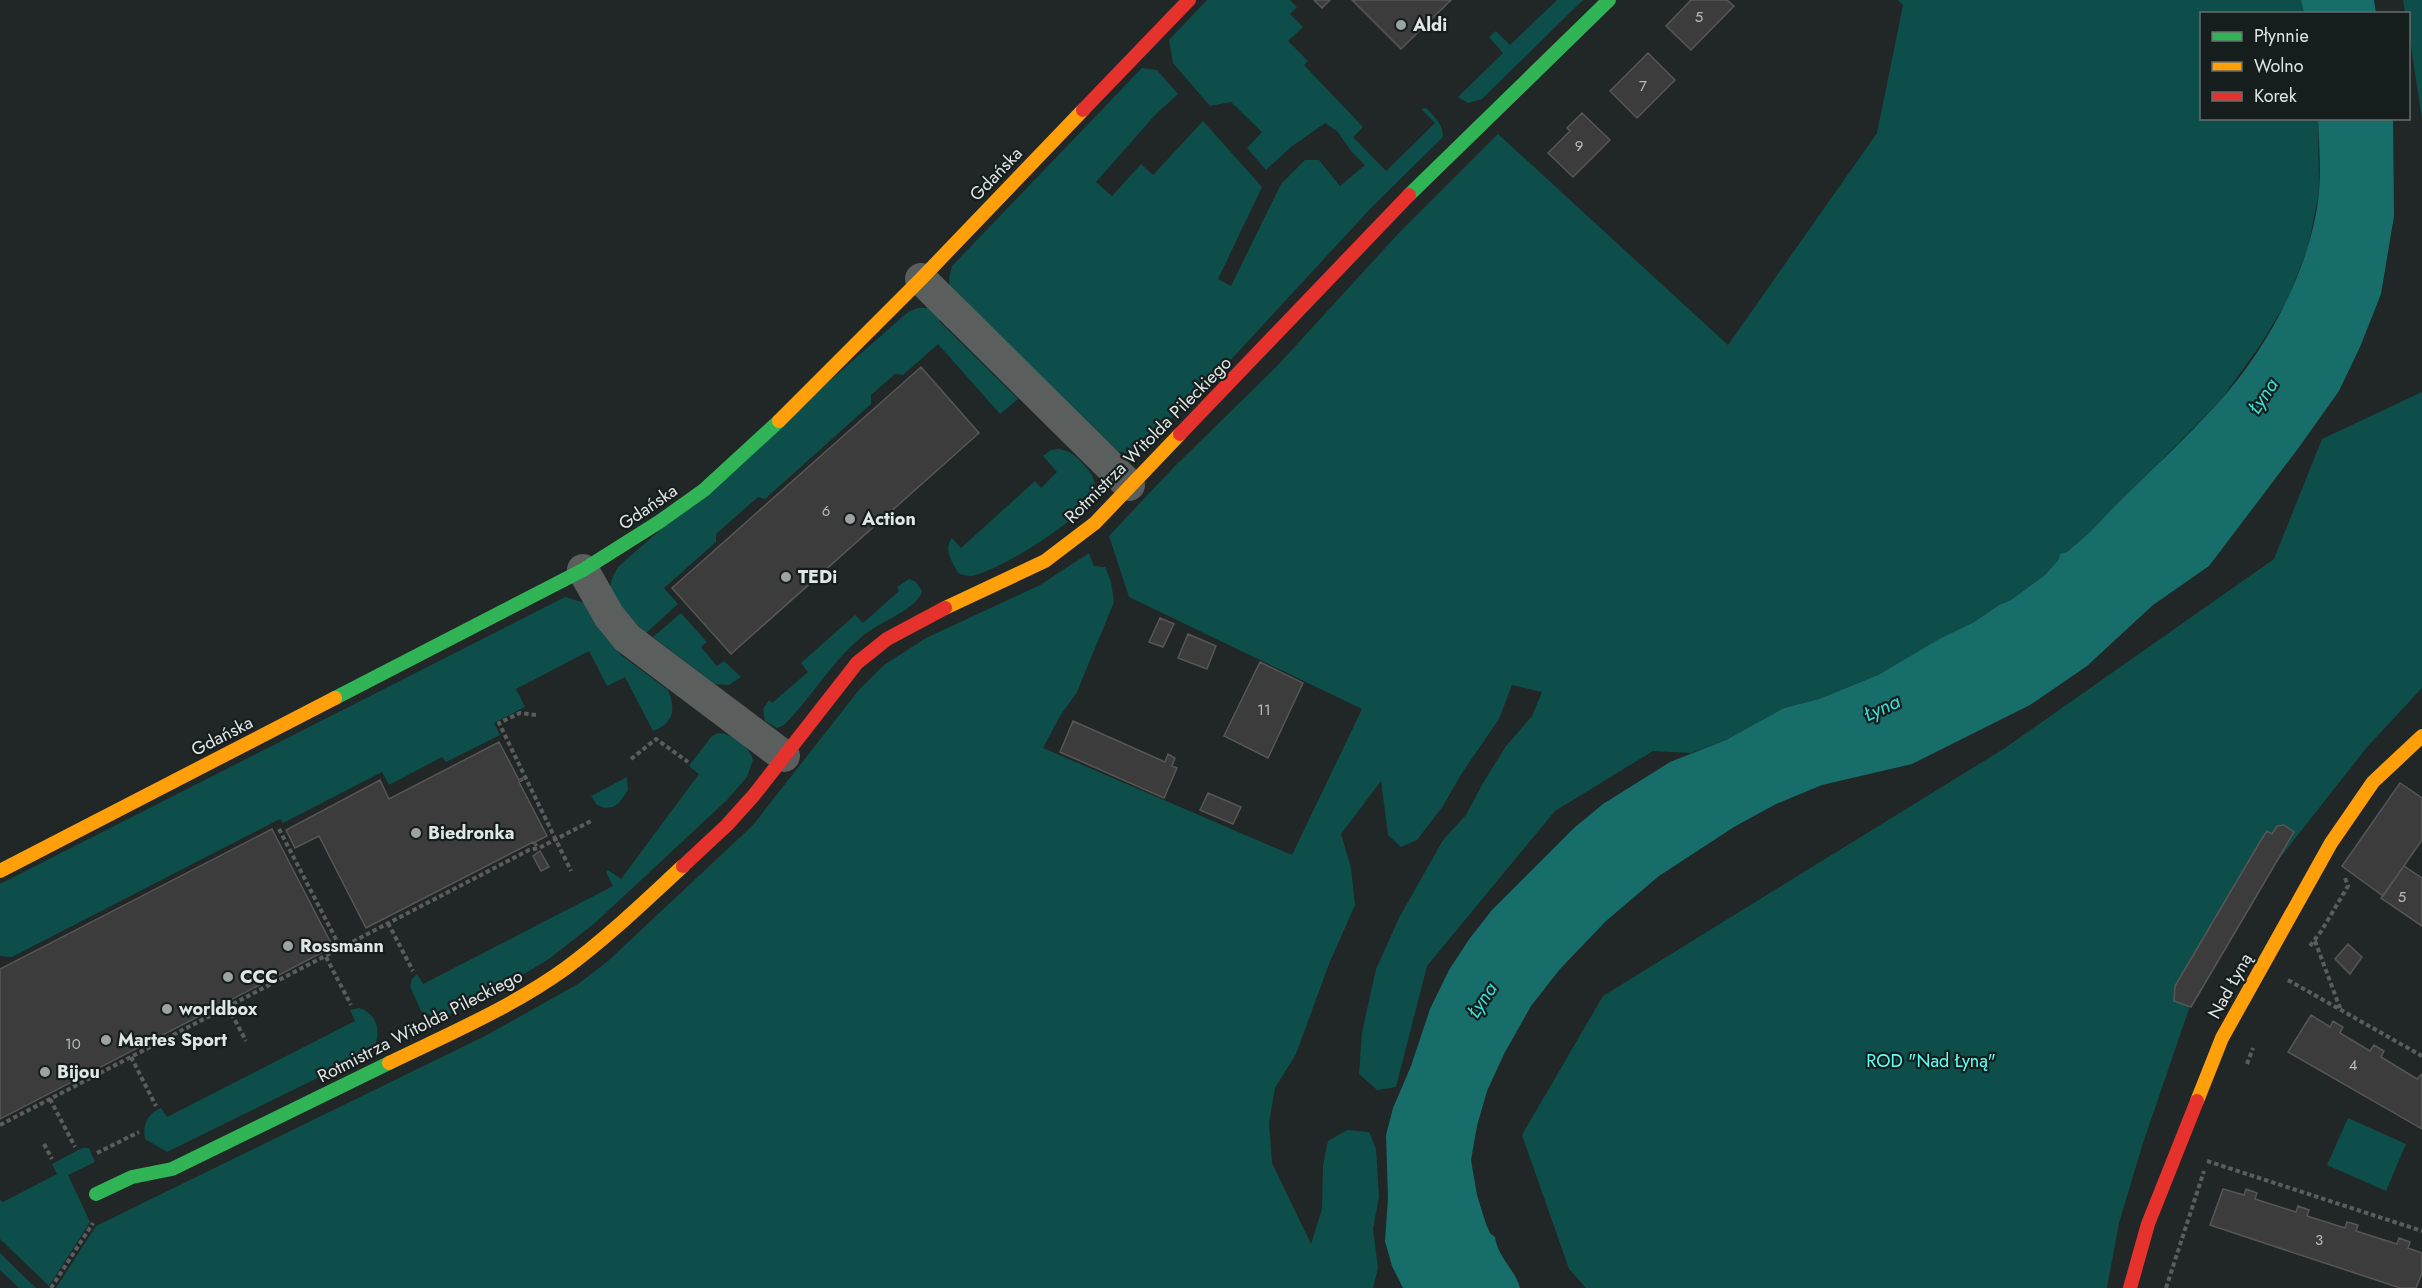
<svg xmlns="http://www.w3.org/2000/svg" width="2422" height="1288" font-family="Jost,sans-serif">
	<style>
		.green { fill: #0d4e4a }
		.water { fill: #176d69 }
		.building { fill: #3c3c3c; stroke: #565655; stroke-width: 1.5 }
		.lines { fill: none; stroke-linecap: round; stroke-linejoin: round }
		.path { stroke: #5a5d5d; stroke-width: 4; stroke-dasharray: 4.5 3; stroke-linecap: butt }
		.street { stroke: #5a5e5d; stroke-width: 32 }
		.fast { stroke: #30b455; stroke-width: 14 }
		.slow { stroke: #ff9f0a; stroke-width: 14 }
		.jam { stroke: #e5322d; stroke-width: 14 }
		.poi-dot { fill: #9da3a2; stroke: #161e1d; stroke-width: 2 }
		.labels { text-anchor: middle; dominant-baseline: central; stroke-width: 4.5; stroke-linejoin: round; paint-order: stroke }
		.number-label { font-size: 15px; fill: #b7bcbb }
		.poi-label { font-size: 18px; font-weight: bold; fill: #e0e6e5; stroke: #161e1d; text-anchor: start }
		.street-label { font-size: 18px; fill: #e0e6e5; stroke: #161e1d }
		.park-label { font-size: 18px; fill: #60fff6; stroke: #161e1d }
		.water-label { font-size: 20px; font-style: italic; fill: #38e1d9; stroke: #161e1d }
	</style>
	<rect width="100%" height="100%" fill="#212626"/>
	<path class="green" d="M1207 0H1290L1297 7 1290 14 1303 27 1288 41 1308 61 1304 65 1363 127 1353 137 1386 171 1435 123 1421 109 1426 108C1435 117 1443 124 1443 137L1371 208 1226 365 1138 450 1129 454 1117 451 950 287 949 278 952 266 1142 68 1157 70 1178 94 1155 115 1096 182 1112 196 1141 164 1153 175 1203 121 1262 187 1218 279 1231 286 1281 184 1305 160H1319L1340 186 1365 165 1351 151 1337 131 1325 123 1291 147 1266 170 1247 148 1262 132 1231 102 1210 106 1173 63 1169 40Z
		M1557 0H1583L1482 99 1468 103 1458 97 1503 53 1489 37 1496 31 1510 45Z
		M1898 0H2301L2304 13 2202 14V118L2318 119 2319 192 2308 247 2288 299 2261 344 2220 401 2090 532 2059 559 2045 575 2011 600 1999 605 1974 622 1939 639 1878 675 1819 699 1784 708 1726 740 1691 753 1653 751 1555 811 1427 966 1396 1087 1377 1090 1359 1074 1362 1032 1376 969 1400 916 1443 840 1466 815 1483 783 1506 746 1532 716 1542 692 1512 685 1499 719 1462 773 1443 806 1417 840 1401 847 1388 835 1381 781 1341 834 1351 868 1355 905 1329 964 1296 1054 1275 1088 1269 1122 1272 1163 1311 1244 1322 1209 1323 1165 1328 1141 1347 1130 1369 1132 1376 1149 1379 1197 1373 1229 1378 1268 1373 1288H56L96 1226 487 1035 578 984 608 961 753 825 858 691 884 665 926 638 1040 585 1089 553 1094 566 1105 567 1111 582 1114 602 1077 692 1060 716 1043 748 1292 855 1362 709 1129 597 1109 536 1173 468 1277 366 1397 235 1498 134 1728 345 1877 133 1903 5Z
		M2403 0H2422V120L2409 33 2408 14 2405 13Z
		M918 308H930L943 316 939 321 1018 399 1000 414 938 344 903 375 895 374 871 395V404L765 499 758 497 716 534V542L664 588 678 604 646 633C624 614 596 598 619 566L908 312Z
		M2422 392V688L2368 746 2211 945 2143 1143 2119 1223 2107 1288H1586L1569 1269 1522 1135 1603 996 2005 748 2274 559 2322 439Z
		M1059 449C1070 450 1078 458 1085 466 1093 475 1098 484 1093 495 1083 519 996 573 971 576 966 576 962 575 958 573 952 561 943 550 952 538L961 548 1035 481 1041 488 1057 472 1043 456 1051 450Z
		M909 579 916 582 922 591C918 608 883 621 868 632 834 657 814 695 784 725L777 728 765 721 763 709 769 700 772 703 808 672 801 663 855 615 863 623 899 591 897 587Z
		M565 597 585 603 604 628 600 631 621 655 668 690C676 709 674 724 653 731L625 677 607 686 589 651 516 689 525 707 494 723 500 735 446 762 442 757 389 785 382 772 283 823 280 819 12 957 0 956V884Z
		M681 613 707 642 701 647 717 666 724 661 741 677 729 685 715 684 653 637Z
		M718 733C732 733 749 746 753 760L747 777 727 800 596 922 549 959 492 993 439 1019 421 1011 410 986 412 979 417 974 423 984 613 886 606 872 608 870 621 879 699 774 689 766 712 736Z
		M627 777 628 790 619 803 613 807 605 808 597 805 591 796Z
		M359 1008C379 1014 382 1036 372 1051L167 1152 145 1139C142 1124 148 1114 161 1108L167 1117 355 1021 350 1010Z
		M2348 1118 2406 1144 2386 1191 2327 1165Z
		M82 1148H89L95 1162 68 1175 90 1222 49 1286 0 1239V1200L3 1202 57 1174 52 1164Z
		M0 1253 36 1288H19L0 1270Z"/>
	<path class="water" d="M2301 0H2374L2376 13H2304Z
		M2318 119H2393L2394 216 2381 294 2360 347 2339 391 2297 450 2209 566 2153 605 2087 666 2030 705 1912 764 1822 785 1776 804 1734 827 1659 876 1606 921 1560 969 1531 1006 1504 1054 1487 1091 1477 1126 1471 1160 1477 1195 1486 1224 1490 1233 1495 1237C1498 1258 1515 1269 1520 1288H1403L1392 1266 1385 1241 1388 1198 1386 1135 1393 1108 1411 1066 1430 1009 1449 970 1470 938 1492 910 1574 828 1603 804 1670 762 1726 740 1784 708 1819 699 1878 675 1939 639 1974 622 1999 605 2011 600 2045 575 2059 559 2060 554 2067 552 2090 532C2131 488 2177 448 2218 403 2268 348 2312 266 2319 192 2321 168 2319 142 2318 119Z"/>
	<path class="building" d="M1314 0H1330L1322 8Z
		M1352 0H1451L1401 49Z
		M1691 0H1727L1734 6 1691 50 1666 26Z
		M1648 53 1675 80 1637 118 1610 91Z
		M1582 113 1610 140 1573 177 1548 153 1570 131 1567 128Z
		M921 367 979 433 731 654 672 588Z
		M1160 618 1174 624 1163 647 1149 642Z
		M1188 634 1216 646 1207 669 1178 658Z
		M1260 662 1303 683 1268 758 1224 736Z
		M1073 721 1165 762 1168 754 1175 758 1172 766 1177 768 1164 798 1060 752Z
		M499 742 519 780 522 778 523 780 519 782 547 836 535 842 537 845 535 846 533 842 366 928 319 836 295 848 286 830 380 780 389 799Z
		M2400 783 2422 798V840L2383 896 2342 866Z
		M1208 793 1241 807 1233 824 1200 810Z
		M2284 825 2294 832 2191 1007 2174 1001 2175 986 2261 840 2267 831 2272 834 2277 826Z
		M272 829 333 947 0 1119V969Z
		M540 851 549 867 541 871 533 856Z
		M2404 866 2422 878V926L2381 898Z
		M2348 944 2362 957 2350 974 2335 959Z
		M2311 1015 2330 1027 2333 1021 2343 1027 2340 1033 2370 1051 2374 1045 2384 1051 2381 1057 2417 1079 2422 1074V1129L2288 1052Z
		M2223 1189 2244 1195 2246 1189 2257 1193 2255 1199 2296 1212 2298 1206 2309 1210 2307 1216 2345 1228 2347 1222 2358 1225 2356 1231 2397 1244 2399 1238 2410 1242 2408 1248 2422 1253V1273L2416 1288H2400L2210 1225Z"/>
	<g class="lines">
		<path class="path" d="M536 715 520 713 499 723 571 871
			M631 759 656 739 688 762
			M279 829 341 949
			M388 923 413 971
			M2315 941 2340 1008
			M2310 946 2322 930 2348 886 2345 878
			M326 957 351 1005
			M2288 980 2422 1056
			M228 1007 246 1041
			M131 1057 156 1106
			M2247 1064 2253 1048
			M50 1099 75 1147
			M0 1125 529 850 539 848 591 821
			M44 1144 52 1159
			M97 1153 139 1132
			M2207 1161 2422 1231
			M51 1288 93 1223
			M2166 1288 2204 1171"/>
		<path class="street" d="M921 279 1129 485
			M583 570 609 616 627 638 784 756"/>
		<path class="fast" d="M1409 195 1609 0
			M335 698 583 570 659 522 704 490 779 421
			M96 1194 132 1177 172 1169 389 1063"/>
		<path class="slow" d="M779 421 921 279 1083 110
			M945 608 1045 561 1095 523 1180 434
			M0 871 335 698
			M389 1063C449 1034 512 1007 566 968 608 937 645 901 683 866
			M2197 1101 2222 1038 2331 843 2373 782 2422 736"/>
		<path class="jam" d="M1083 110 1189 0
			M1180 434 1409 195
			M683 866 727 825 754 795 857 663 887 639 945 608
			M2130 1288 2148 1224 2197 1101"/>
	</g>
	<g class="poi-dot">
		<circle cx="1401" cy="25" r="6"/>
		<circle cx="850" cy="519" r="6"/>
		<circle cx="786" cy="577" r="6"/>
		<circle cx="416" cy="833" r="6"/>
		<circle cx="288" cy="946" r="6"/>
		<circle cx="228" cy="977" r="6"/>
		<circle cx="167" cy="1009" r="6"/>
		<circle cx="106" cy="1040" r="6"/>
		<circle cx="45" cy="1072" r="6"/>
	</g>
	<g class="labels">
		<g class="number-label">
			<text x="1699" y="17">5</text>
			<text x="1643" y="86">7</text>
			<text x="1579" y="146">9</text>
			<text x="826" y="511">6</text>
			<text x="1264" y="710">11</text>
			<text x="2402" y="897">5</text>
			<text x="73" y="1044">10</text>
			<text x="2353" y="1065">4</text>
			<text x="2319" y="1240">3</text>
		</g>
		<g class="poi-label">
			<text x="1413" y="25">Aldi</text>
			<text x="862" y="519">Action</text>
			<text x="798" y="577">TEDi</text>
			<text x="428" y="833">Biedronka</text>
			<text x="300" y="946">Rossmann</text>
			<text x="240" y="977">CCC</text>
			<text x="179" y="1009">worldbox</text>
			<text x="118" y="1040">Martes Sport</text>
			<text x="57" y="1072">Bijou</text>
		</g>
		<g class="street-label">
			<text transform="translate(996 174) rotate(-46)">Gdańska</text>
			<text transform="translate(1148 440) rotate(-45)">Rotmistrza Witolda Pileckiego</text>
			<text transform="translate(648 507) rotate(-34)">Gdańska</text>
			<text transform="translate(222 736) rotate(-27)">Gdańska</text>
			<text transform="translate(2230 986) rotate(-61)">Nad Łyną</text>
			<text transform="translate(420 1026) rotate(-27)">Rotmistrza Witolda Pileckiego</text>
		</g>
		<g class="park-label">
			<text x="1931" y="1061">ROD "Nad Łyną"</text>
		</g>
		<g class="water-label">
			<text transform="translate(2263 396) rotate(-56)">Łyna</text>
			<text transform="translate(1882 708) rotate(-25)">Łyna</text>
			<text transform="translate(1482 1000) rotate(-56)">Łyna</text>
		</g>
	</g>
	<rect x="2200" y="12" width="210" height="108" fill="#161e1d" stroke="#676e6d" stroke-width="1.5"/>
	<rect x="2212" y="32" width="30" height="9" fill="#30b455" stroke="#676e6d" stroke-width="1.5"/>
	<text x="2254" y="42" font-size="18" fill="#e0e6e5">Płynnie</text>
	<rect x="2212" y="62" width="30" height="9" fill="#ff9f0a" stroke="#676e6d" stroke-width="1.5"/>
	<text x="2254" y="72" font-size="18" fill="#e0e6e5">Wolno</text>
	<rect x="2212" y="92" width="30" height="9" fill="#e5322d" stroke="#676e6d" stroke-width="1.5"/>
	<text x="2254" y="102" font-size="18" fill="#e0e6e5">Korek</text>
</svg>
